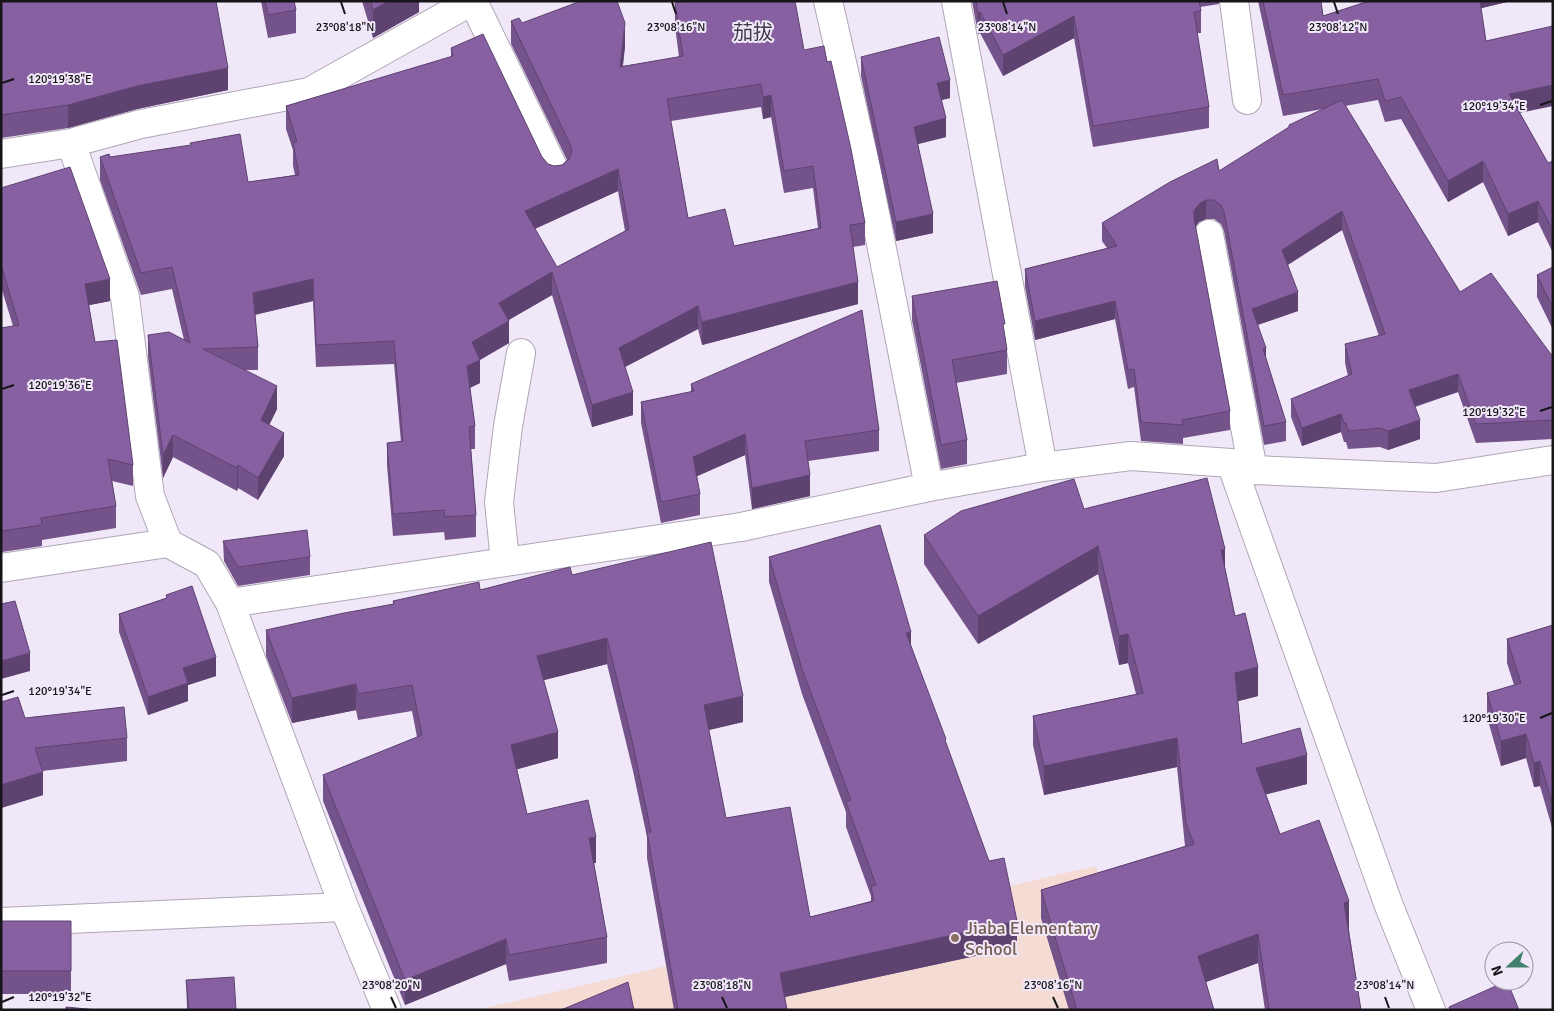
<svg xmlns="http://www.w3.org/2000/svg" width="1554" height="1011" font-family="Signika,'Noto Sans TC',sans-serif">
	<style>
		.education { fill: #f4dbd3 }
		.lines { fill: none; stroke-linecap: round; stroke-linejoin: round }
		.minor-casing { stroke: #afa6b6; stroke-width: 30 }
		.minor { stroke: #fff; stroke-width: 28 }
		.wall { fill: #74538a; fill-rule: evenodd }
		.shaded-wall { fill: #5e4371 }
		.building { fill: #8760a1; stroke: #5e4371; fill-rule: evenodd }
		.ticks { fill: none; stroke: #18151a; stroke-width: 2 }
		.education-dot { fill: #8d6e63; stroke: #f0e7f8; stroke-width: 2 }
		.labels { text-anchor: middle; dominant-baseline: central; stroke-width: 4; stroke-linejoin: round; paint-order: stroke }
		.education-label { font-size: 18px; fill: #785e54; stroke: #f0e7f8; text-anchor: start }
		.quarter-label { font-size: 20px; fill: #403946; stroke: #f0e7f8 }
		.ticks-label { font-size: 12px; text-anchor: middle; fill: #18151a; stroke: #f0e7f8; stroke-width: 4; stroke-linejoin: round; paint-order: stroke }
	</style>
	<rect width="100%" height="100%" fill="#f0e7f8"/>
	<path class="education" d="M1096 866 1150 1010H477Z"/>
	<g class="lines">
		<g class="minor-casing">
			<path id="minor" d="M473 1 556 173
				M828 1 866 168 929 487
				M956 1 1043 467
				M1234 1 1247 100
				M71 143 125 297 150 496 168 543 207 564 230 603 344 907 387 1010
				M1 154 71 143 141 124 309 92 472 1
				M1209 234 1253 470
				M1231 463 1389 906 1431 1010
				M505 561 499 502 508 426 521 353
				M1 568 168 543
				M230 603 741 527 929 487 1043 467 1131 456 1231 463 1253 470 1436 478 1553 460
				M1 922 344 907"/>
		</g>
		<use href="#minor" class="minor"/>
	</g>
	<path class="wall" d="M1 1 228 90 137 109 68 128 1 138Z
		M261 1H294L296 10V33L268 38Z
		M362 1H419V12L373 38Z
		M972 1H1219V4L1200 7 1201 11V33H1197L1209 107V128L1093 147 1074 38 1003 76 980 33 978 34Z
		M1258 1H1321L1323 16 1369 1H1511L1481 8 1486 41 1520 113 1548 163 1553 161V253L1538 222 1508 236 1483 182 1448 202 1401 119 1385 122 1378 100 1345 106 1460 292 1553 357V439L1476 443 1458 392 1415 407 1420 439 1388 450 1380 447 1348 449 1346 442H1344L1341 432 1302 446 1291 417V399L1348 376 1345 363V344L1379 336 1342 230 1288 265 1298 311 1257 325 1266 358 1286 422V441L1264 445 1224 231 1221 224 1214 219H1206L1199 222 1195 227 1230 411V430L1183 438V444L1141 441 1134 387 1128 389 1115 319 1035 340 1025 287V269L1107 248 1102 241V223L1219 171 1323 109 1283 116Z
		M675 3 804 50 827 62 865 223V245L853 247 858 304 702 345 698 329 625 367 633 415 592 427 552 295 509 320V343L480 360V383L470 388 475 426V449H471L476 515V537L445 540 444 532 393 536 387 465V443L401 442 394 364 316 367 313 301 255 315 258 347V370H245L277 409 269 425 284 456 258 500 238 488 237 491 173 457 163 478 148 357V335L184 340 172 289 141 295 100 180V157H110L248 182 295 175 293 166V150L286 129V106L451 57V48L548 164 554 166 562 165 567 160 511 44V21L522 23 625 46 623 66 679 57 675 26ZM761 107 763 119 771 117 784 193 813 188 818 228 734 246 688 218 671 121ZM618 191 625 231 557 267 535 229Z
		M861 57 950 98 941 100 946 137 918 144 933 233 896 241 861 76Z
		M1 188 110 301 89 305 95 342 133 465V486L112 481 116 506V528L42 540V546L2 552 1 546V328L13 326 2 290H1Z
		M1553 267V330L1537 297V275Z
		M912 296 1005 336 1007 350V374L956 383 967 440V464L941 469 912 320Z
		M691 384 879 430V451L808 461 810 496 752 509 745 455 697 476 700 494V515L661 523 641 423V402L691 392Z
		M1084 509 1225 568 1235 616 1258 696 1238 701 1242 744 1307 784 1266 794 1280 834 1349 930 1361 1010H1265L1258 963 1206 982 1214 1010H1069L1041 918V890L1185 846 1177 767 1044 795 1033 745V716L1136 694 1128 663 1119 665 1098 574 978 644 924 564V535Z
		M223 541 310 557V575L238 586 224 561Z
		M769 557 911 645 1017 947 785 997 787 1010H674L647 858V837L633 771 607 664 543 680 558 758 517 769 527 814 596 863H594L607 937V963L509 981 506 964 405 1005 323 801V775L417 737 412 711 358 720 356 710 292 723 266 656V630L393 604V601L480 590 572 575 743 722 709 730 726 818 810 917 871 901V896L846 827V812L802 694 769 582Z
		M166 595 216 676 188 685V701L148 715 119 632V614L166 598Z
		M1553 625V831L1540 786 1534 787 1526 758 1501 766 1487 717V693L1514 685 1507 663V639Z
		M1 702 25 718 127 738V761L42 771 43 795 1 808Z
		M1 921H71V994H1Z
		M186 980 236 1010H187Z"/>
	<path class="shaded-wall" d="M389 1H419V12L373 38V10Z
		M1478 1H1511L1478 9Z
		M980 12V33L978 34V13Z
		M1074 16V38L1003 76V55Z
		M625 23V46L620 89V67Z
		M228 68V90L137 109 68 128V105L137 86Z
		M950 80V98L937 101V83Z
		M1553 85V106L1509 115V94Z
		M771 95V117L763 119V97Z
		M946 118V137L914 145V127Z
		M1483 161V182L1448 202V181Z
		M618 169V191L525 233V211Z
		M1206 200V219L1199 222 1194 229V211L1199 204Z
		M1538 201V222L1508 236V214Z
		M1342 211V230L1282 268V250Z
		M933 214V233L896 241V222Z
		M552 272V295L499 325V303Z
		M110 279V301L85 306V284Z
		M313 279V301L253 315V293Z
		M858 282V304L702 345V322Z
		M1298 292V311L1252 327V309Z
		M1115 301V319L1035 340V321Z
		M698 306V329L619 370V348Z
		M509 321V343L476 362 480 360V383L467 389V366L472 342Z
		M1266 348V367L1263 349Z
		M1458 374V392L1409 408V390Z
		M277 386V409L261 442V420Z
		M633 392V415L592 427V405Z
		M1341 414V432L1302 446V428Z
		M1420 420V439L1388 450V431Z
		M284 433V456L258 500V478Z
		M745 434V455L693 478V457Z
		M173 435V457L163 478V455Z
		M238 465V488L237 491V468Z
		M810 475V496L752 509V488Z
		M1098 546V574L978 644V616Z
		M1225 549V578L1221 550Z
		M911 632V657L906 633Z
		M1128 634V663L1119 665V636Z
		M607 638V664L537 682V656Z
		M30 653V671L1 679V661Z
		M216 657V676L188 685V701L148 715V697L183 668Z
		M1258 667V696L1235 702V673Z
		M356 684V710L292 723V698Z
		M743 696V722L704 731V705Z
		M558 732V758L511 771V745Z
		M1526 734V758L1501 766V741Z
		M1177 738V767L1044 795V766Z
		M1307 755V784L1256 797V768Z
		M1540 761V786L1534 787V763Z
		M43 772V795L1 808V785Z
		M596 837V863L589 864V838Z
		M1349 901V930L1344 931V903Z
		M1017 921V947L780 998V973Z
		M1258 934V963L1198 985V956Z
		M506 939V964L405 1005V980Z"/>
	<path class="building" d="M1 1H216L228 68 137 86 68 105 1 115Z
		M265 1H294L296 10 268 15Z
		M371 1H389L373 10Z
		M581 1H617L625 23 620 67 683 56 675 3 688 1H795L804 50 824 46 827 62 831 61 851 149 865 223 850 225 858 282 702 322 698 306 619 348 633 392 592 405 552 272 499 303 509 321 472 342 480 360 467 366 475 426 469 427 476 515 445 517 444 510 393 514 387 443 403 441 394 341 316 345 313 279 253 293 258 347 203 349 277 386 261 420 284 433 258 478 238 465 237 468 173 435 163 455 148 335 169 332 190 343 172 267 141 273 100 157 109 154 110 157 191 145 190 143 240 134 248 182 299 175 293 143 297 142 286 106 453 56 451 48 483 34 542 157 548 164 554 166 562 165 569 159 572 151 570 144 511 21 519 18 522 23ZM761 84 763 97 771 95 784 171 813 166 821 228 734 246 725 209 688 218 667 99ZM618 169 629 229 557 267 525 211Z
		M976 1H1199L1201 11 1194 12 1209 107 1093 126 1074 16 1003 55 980 12 978 13Z
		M1263 1H1321L1323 16 1369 1H1480L1486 41 1553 26V85L1509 94 1548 163 1553 161V231L1538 201 1508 214 1483 161 1448 181 1401 97 1385 101 1378 79 1283 95Z
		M939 37 950 80 937 83 946 118 914 127 933 214 896 222 861 57Z
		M1342 100 1460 292 1491 273 1553 357V420L1476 424 1458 374 1409 390 1420 420 1388 431 1380 428 1348 431 1346 423H1344L1341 414 1302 428 1291 399 1352 374 1345 344 1385 334 1342 211 1282 250 1298 292 1252 309 1266 348 1263 349 1286 422 1264 426 1224 212 1221 205 1214 200H1206L1199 204 1194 211V218L1230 411 1182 420 1183 425 1141 422 1134 369 1128 370 1115 301 1035 321 1025 269 1117 246 1102 223 1170 182 1217 159 1219 171 1289 127V125Z
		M70 167 110 279 85 284 95 342 117 340 133 465 108 459 116 506 41 518 42 525 2 531 1 525V328L19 325 2 268H1V188Z
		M1553 267V308L1537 275Z
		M997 281 1005 324H1003L1007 350 952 360 967 440 941 445 912 296Z
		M862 310 879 430 805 441 810 475 752 488 745 434 693 457 700 494 661 502 641 402 694 391 691 384Z
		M1207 478 1225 549 1221 550 1235 616 1245 613 1258 667 1235 673 1242 744 1300 728 1307 755 1256 768 1280 834 1319 820 1349 901 1344 903 1361 1010H1269L1258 934 1198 956 1214 1010H1077L1041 890 1194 844 1186 823 1177 738 1044 766 1033 716 1143 693 1128 634 1119 636 1098 546 978 616 924 535 961 511 1074 479 1084 509Z
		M880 525 911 632 906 633 946 739 945 740 989 861 1004 858 1017 921 780 973 787 1010H678L647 832H651L633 745 607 638 537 656 558 732 511 745 527 814 588 800 596 837 589 838 607 937 509 955 506 939 405 980 323 775 422 735 412 685 358 694 356 684 292 698 266 630 344 613 394 604 393 601 479 582 480 590 570 567 572 575 711 542 743 696 704 705 726 818 790 807 810 917 874 901 871 886 876 885 846 802 851 800 802 669 769 557Z
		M307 530 310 557 238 567 224 543 223 541Z
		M192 586 216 657 183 668 188 683 148 697 119 614 167 598 166 595Z
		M15 601 30 653 1 661V604Z
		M1553 625V806L1540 761 1534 763 1526 734 1501 741 1487 693 1521 683 1507 639Z
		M18 697 25 718 124 707 127 738 35 748 43 772 1 785V702Z
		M1 921H71V971H1Z
		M234 977 236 1010H189L186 980Z
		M1507 981 1519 1010H1450L1449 1007Z
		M628 982 634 1010H561Z
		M66 1007 97 1010H66Z"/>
	<path class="ticks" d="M341 2 345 14M672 2 676 14M1003 2 1007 14M1334 2 1338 14M2 83 14 79M1540 105 1552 101M2 389 14 385M1540 411 1552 407M2 695 14 691M1540 718 1552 713M391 997 396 1008M722 997 727 1008M1053 997 1058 1008M1385 997 1389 1008M2 1002 14 997"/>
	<circle class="education-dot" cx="955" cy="938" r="5"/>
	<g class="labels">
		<g class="education-label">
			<text x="965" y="928">Jiaba Elementary<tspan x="965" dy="21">School</tspan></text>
		</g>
		<g class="quarter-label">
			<text x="753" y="32">茄拔</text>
		</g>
	</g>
	<g class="ticks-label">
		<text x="345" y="31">23°08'18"N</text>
		<text x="676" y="31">23°08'16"N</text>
		<text x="1007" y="31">23°08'14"N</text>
		<text x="1338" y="31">23°08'12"N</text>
		<text x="60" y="83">120°19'38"E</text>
		<text x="1494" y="110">120°19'34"E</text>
		<text x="60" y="389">120°19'36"E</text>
		<text x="1494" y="416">120°19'32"E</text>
		<text x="60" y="695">120°19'34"E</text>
		<text x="1494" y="722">120°19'30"E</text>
		<text x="391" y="989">23°08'20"N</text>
		<text x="722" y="989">23°08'18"N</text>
		<text x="1053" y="989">23°08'16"N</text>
		<text x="1385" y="989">23°08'14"N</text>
		<text x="60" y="1001">120°19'32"E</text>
	</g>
	<rect width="1554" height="1011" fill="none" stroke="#18151a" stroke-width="5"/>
	<g transform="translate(1509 966) rotate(249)"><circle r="24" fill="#f0e7f8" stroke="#9a939f"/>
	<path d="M0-4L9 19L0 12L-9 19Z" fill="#41806e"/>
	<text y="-8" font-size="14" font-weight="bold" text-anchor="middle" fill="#18151a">N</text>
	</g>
</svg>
